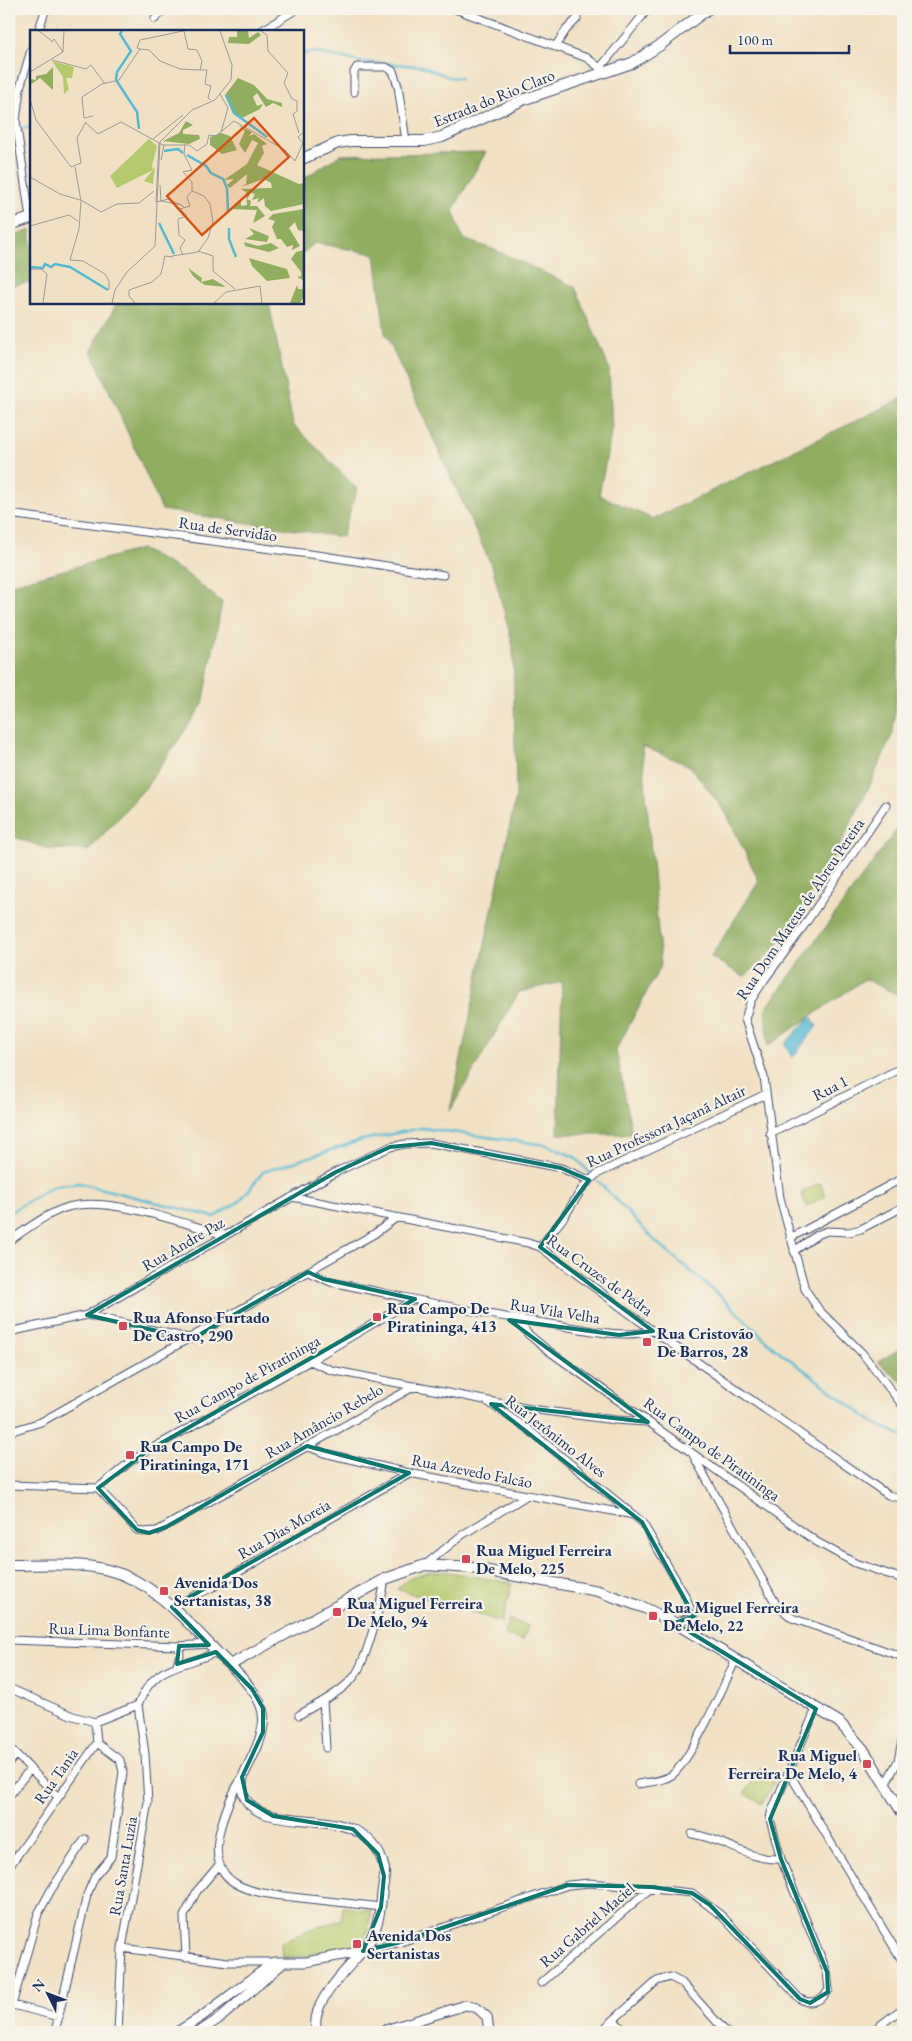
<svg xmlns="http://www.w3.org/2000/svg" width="912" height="2041" font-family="'EB Garamond',serif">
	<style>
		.green { fill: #b5c96d; stroke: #687c66 }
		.forest { fill: #90ad60; stroke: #566e5f }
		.water { fill: #55b9d3; stroke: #387498 }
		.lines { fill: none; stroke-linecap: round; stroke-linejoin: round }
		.stream { stroke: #55b9d3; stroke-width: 2.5 }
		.minor-casing { stroke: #3b4a6d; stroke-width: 9 }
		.tertiary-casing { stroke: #3b4a6d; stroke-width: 11 }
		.secondary-casing { stroke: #3b4a6d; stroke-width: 12 }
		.minor { stroke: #fff; stroke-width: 7 }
		.tertiary { stroke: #fff; stroke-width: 9 }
		.secondary { stroke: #fff; stroke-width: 10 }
		.marked { fill: none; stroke: #0f766e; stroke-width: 4; stroke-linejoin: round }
		.poi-dot { fill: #d1495b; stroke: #f7f3e8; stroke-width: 2 }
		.labels { text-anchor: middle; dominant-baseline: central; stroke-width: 4.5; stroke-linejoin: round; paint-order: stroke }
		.street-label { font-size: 16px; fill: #1b2f5e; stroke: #f7f3e8 }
		.poi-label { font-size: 16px; font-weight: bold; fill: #1b2f5e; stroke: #f7f3e8; text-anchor: start }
		.inset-river { fill: none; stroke: #55b9d3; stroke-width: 2.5 }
		.inset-road { fill: none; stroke: #9b9a9b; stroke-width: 1 }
		.view { fill: #d45514; fill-opacity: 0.15; stroke: #d45514; stroke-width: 2.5 }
		.inset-edge { fill: none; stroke: #1b2f5e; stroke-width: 2.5 }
	</style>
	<rect width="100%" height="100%" fill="#f7f3e8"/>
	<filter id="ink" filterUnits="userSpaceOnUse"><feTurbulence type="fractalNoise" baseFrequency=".02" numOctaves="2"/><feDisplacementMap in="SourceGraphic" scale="10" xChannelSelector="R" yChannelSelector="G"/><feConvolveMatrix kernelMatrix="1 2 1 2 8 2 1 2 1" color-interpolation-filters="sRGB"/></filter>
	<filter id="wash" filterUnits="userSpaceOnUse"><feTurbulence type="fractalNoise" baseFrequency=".0096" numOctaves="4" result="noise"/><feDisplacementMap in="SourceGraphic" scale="20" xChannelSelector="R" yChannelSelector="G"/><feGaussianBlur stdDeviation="1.12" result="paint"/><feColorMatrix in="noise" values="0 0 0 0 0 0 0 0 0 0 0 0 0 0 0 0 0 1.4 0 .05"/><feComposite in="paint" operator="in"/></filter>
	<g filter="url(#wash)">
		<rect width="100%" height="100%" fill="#f1e1c4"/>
		<path class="green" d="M820 1183 826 1196 807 1206 801 1193Z
			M430 1572H448L512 1583 502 1622 397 1589 408 1579Z
			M509 1619 528 1626 523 1641 504 1634Z
			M760 1767 777 1777 762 1804 745 1794Z
			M343 1907 371 1910C369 1921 369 1934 361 1943 351 1956 299 1956 282 1958L281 1942 311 1929 341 1920Z"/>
		<path class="forest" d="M486 152 453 210 463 239 495 250 575 287 609 368 612 429 599 495 653 519 903 398V612L893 733 869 787 837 851 773 952 744 977 711 957 759 881 726 813 690 766 642 746 661 965 616 1050 632 1134H558L562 982 519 992 450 1111 516 796 513 646 493 569 385 333 375 254 315 243 303 253V179L340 155Z
			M31 230V282L9 286V238Z
			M112 303H269L293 424 357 489 342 537 162 510 91 350 116 305Z
			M141 549 184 572 222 602 203 704 146 787 89 850 48 849 9 835V585Z
			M903 821V1002L902 997 865 979 768 1046 765 1010Z
			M903 1347V1383L878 1362Z"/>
		<path class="water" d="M811 1016 817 1026 792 1058 785 1044Z"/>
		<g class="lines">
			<path class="stream" d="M302 54 314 52 361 62 421 66 449 77 461 78
				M9 131 31 127
				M598 1181 655 1241 720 1296 771 1345 874 1423 903 1436
				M9 1213 53 1186 79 1183 214 1217 240 1201 263 1172 362 1140 422 1128 546 1145 575 1157 589 1172"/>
		</g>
	</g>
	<g filter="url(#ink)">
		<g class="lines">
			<g class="minor-casing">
				<path id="minor" d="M455 9 587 58 600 68 601 74
					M155 19 165 9
					M38 31 46 9
					M261 31 297 9
					M555 47 566 30 577 19
					M600 68 648 9
					M354 92V72L357 67H386L393 71 398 86 406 141
					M30 218 16 121 20 88 31 50
					M9 514 324 556 443 575
					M886 805 799 933 765 979 751 1000 745 1019 764 1077 780 1198 805 1289 819 1310 862 1353 903 1406
					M770 1134 903 1067
					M292 1197 528 1243 540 1247 653 1331 888 1495 903 1499
					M790 1238 903 1178
					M9 1241C27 1229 47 1213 68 1207 108 1195 184 1224 225 1235
					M540 1247 564 1217 584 1186 597 1174 766 1094
					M794 1251 817 1235 827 1231 849 1232 861 1229 903 1207
					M308 1272 331 1282C405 1297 477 1314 551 1324 586 1329 618 1339 653 1331
					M87 1315 192 1339
					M517 1320 528 1334 546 1349 817 1542 855 1563 903 1579
					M9 1332 87 1315 336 1172 390 1147 405 1144 431 1143 561 1168 589 1180
					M310 1361 331 1370 530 1409 615 1420 647 1422
					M488 1402 529 1430 642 1522 686 1597 701 1639
					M9 1432 41 1422 374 1234 396 1218
					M307 1446 324 1453 409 1473 634 1515
					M693 1455 776 1604 792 1618 903 1657
					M9 1485 98 1488 130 1462 149 1450 310 1361 413 1300
					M98 1488 137 1530 143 1532 157 1531 415 1386
					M425 1565 462 1535 526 1496
					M172 1607 213 1587 409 1473
					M675 1623 694 1616
					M9 1640 179 1646 209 1644
					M177 1664 180 1655 179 1646
					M9 1688 73 1716 95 1722 138 1705C155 1662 180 1669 216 1652
					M323 1701 326 1748
					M299 1715C317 1704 339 1694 353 1678 366 1664 382 1599 385 1579
					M9 1747 58 1797
					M9 1763 16 1755
					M789 1773 903 1962
					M242 1777C232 1793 226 1808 221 1826 203 1890 254 1893 301 1898 328 1901 355 1904 381 1907
					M638 1784C649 1782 662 1782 672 1775 692 1759 724 1685 736 1659
					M885 1785 898 1761 903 1736
					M9 1796 30 1769
					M692 1834C724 1838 748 1861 781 1859
					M9 1867 97 1743 95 1722
					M122 1948 228 1962H274
					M363 1951 401 1942 568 1885 589 1883 613 1885 692 1893 722 1916 800 1999C812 2006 822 2000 829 1990L827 1972 781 1859 770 1819 771 1813 816 1709
					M186 1957 184 1916 197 1891 219 1865
					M541 1983 652 1887
					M9 2004 59 2017
					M12 2005 38 1914 51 1890 85 1839
					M614 2020 625 2032
					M55 2032 87 1895 95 1876 111 1857 123 1772 120 1760 97 1743
					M118 2032 122 1948 148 1802 145 1754 138 1705
					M600 2032 657 1981 670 1977 682 1983 726 2032
					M871 2032 903 2008"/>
			</g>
			<g class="tertiary-casing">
				<path id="tertiary" d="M230 1665C266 1703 274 1714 249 1764 244 1773 240 1782 243 1793 258 1842 366 1793 384 1867 386 1875 383 1885 382 1893 381 1908 379 1923 372 1937 357 1964 307 1999 317 2032
					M177 2032 201 2017 274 1962H306L363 1951
					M199 2032 220 2018 283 1963
					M379 2032 466 2005 477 2008 487 2017 489 2032"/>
			</g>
			<g class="secondary-casing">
				<path id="secondary" d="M302 159 338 143 351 141H424L442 137 525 99 632 63 659 46 708 9
					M9 225 31 218
					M9 1565C41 1565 76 1562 108 1570 160 1583 193 1630 230 1665L385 1579 425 1565 472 1568 598 1591 645 1608 675 1623 839 1722 863 1749 903 1814"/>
			</g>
			<use href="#minor" class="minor"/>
			<use href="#tertiary" class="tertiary"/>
			<use href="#secondary" class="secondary"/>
		</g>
	</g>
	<path class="marked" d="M431 1143 561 1168 589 1180 540 1247 653 1331 619 1335 509 1320 648 1422 491 1404 642 1522 694 1616 675 1623 816 1709 770 1819 781 1859 827 1972 828 1992 810 2003 800 1999 710 1905 692 1893 652 1887 568 1885 401 1942 363 1951 381 1907 384 1876 378 1854 353 1829 273 1816 247 1800 242 1777 263 1732V1708L252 1689 216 1652 177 1664 179 1646 209 1645 172 1607 409 1473 307 1446 166 1527 149 1533 137 1530 98 1488 149 1450 415 1299 323 1279 308 1272 192 1339 87 1315 336 1172 390 1147Z"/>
	<g class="poi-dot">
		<rect x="372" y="1312" width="10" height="10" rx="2.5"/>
		<rect x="118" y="1321" width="10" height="10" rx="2.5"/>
		<rect x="642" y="1337" width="10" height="10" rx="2.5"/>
		<rect x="125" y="1450" width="10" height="10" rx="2.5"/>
		<rect x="461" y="1554" width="10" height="10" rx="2.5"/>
		<rect x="159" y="1586" width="10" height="10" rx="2.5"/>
		<rect x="332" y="1607" width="10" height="10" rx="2.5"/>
		<rect x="648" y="1611" width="10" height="10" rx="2.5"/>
		<rect x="862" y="1759" width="10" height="10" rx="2.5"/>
		<rect x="352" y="1939" width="10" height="10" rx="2.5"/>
	</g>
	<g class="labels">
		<g class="street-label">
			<text transform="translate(494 98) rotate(-22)">Estrada do Rio Claro</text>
			<text transform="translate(228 529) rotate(8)">Rua de Servidão</text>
			<text transform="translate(800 909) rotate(-56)">Rua Dom Mateus de Abreu Pereira</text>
			<text transform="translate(830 1088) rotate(-27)">Rua 1</text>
			<text transform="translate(666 1126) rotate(-25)">Rua Professora Jaçanã Altair</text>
			<text transform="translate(183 1244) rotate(-30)">Rua Andre Paz</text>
			<text transform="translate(600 1275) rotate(36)">Rua Cruzes de Pedra</text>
			<text transform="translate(555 1311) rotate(9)">Rua Vila Velha</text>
			<text transform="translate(247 1379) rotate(-29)">Rua Campo de Piratininga</text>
			<text transform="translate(324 1421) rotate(-30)">Rua Amâncio Rebelo</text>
			<text transform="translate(556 1436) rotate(38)">Rua Jerônimo Alves</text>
			<text transform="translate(712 1449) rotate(36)">Rua Campo de Piratininga</text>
			<text transform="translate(472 1471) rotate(11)">Rua Azevedo Falcão</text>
			<text transform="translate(284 1529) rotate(-30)">Rua Dias Moreia</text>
			<text transform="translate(109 1630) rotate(2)">Rua Lima Bonfante</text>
			<text transform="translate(56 1776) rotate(-55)">Rua Tania</text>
			<text transform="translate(123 1866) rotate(-80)">Rua Santa Luzia</text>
			<text transform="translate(587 1925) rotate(-41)">Rua Gabriel Maciel</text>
		</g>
		<g class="poi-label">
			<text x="387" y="1308">Rua Campo De<tspan x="387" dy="18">Piratininga, 413</tspan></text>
			<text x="133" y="1317">Rua Afonso Furtado<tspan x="133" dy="18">De Castro, 290</tspan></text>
			<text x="657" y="1333">Rua Cristovão<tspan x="657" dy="18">De Barros, 28</tspan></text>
			<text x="140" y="1446">Rua Campo De<tspan x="140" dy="18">Piratininga, 171</tspan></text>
			<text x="476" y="1550">Rua Miguel Ferreira<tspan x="476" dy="18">De Melo, 225</tspan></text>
			<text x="174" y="1582">Avenida Dos<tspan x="174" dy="18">Sertanistas, 38</tspan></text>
			<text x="347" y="1603">Rua Miguel Ferreira<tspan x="347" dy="18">De Melo, 94</tspan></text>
			<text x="663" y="1607">Rua Miguel Ferreira<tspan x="663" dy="18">De Melo, 22</tspan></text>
			<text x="857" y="1755" text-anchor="end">Rua Miguel<tspan x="857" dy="18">Ferreira De Melo, 4</tspan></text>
			<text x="367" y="1935">Avenida Dos<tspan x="367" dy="18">Sertanistas</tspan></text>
		</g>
	</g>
	<g transform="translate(30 30)">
		<rect width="274" height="274" fill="#f1e1c4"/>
		<path d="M22 31 44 37 42 48H36L39 59 34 64 33 47ZM119 109 127 116 122 136 123 140 125 137 123 154 114 151 123 140 87 158 80 146Z" fill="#b5c96d"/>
		<path d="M207 1H218L219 8 228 2 231 5 219 14 198 13 199 7H207ZM23 37V60L10 48 0 55V49L6 50V46L16 44ZM208 48 224 55 237 69 252 73V77L243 73 236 77 227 63 223 67 227 76 233 74 230 79 212 88 206 86 195 65ZM156 91 163 95 153 100V104L169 105 170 109 159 114 133 111 149 103ZM208 95 222 102 219 106 224 104 237 114 232 116 234 123 227 135 269 154 274 153V174L241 181 235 176 234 168 227 173 229 168 222 170 225 164 221 163 217 169 221 171 220 176H227L235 186 223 193 227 180 200 179 211 169V176L217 175 216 162 211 159 242 158 241 153 234 149 211 157 216 154 217 144 200 158 197 155 204 149 194 150 217 134 228 113 222 110 215 123 209 114 215 101ZM191 103 200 106 207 120 192 124 180 115V107ZM274 179 273 201 268 200 265 192 259 198 270 216 262 220 263 215 257 217 251 209H247L242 197 245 191 238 189 243 184ZM219 198 239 206 237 212 215 209 224 204ZM214 212 228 216 241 213 249 218 239 222 215 216ZM274 220V247L273 250 267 247 271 246V242L261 229 266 222ZM219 228 257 239 260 248 237 251 222 236ZM158 238 172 248 171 252 183 249 196 257 175 255 170 252 163 246ZM267 255 268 259H274V266L270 273H260Z" fill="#90ad60"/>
		<path class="inset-river" d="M92 1 90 4 101 21 87 42 86 50 107 82 109 99M196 65 204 83 237 107M134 121 148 119 153 123M157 125 176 136 181 143 193 149 197 158M197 158 198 182M129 193 144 224M199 198V209L206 227M0 237 13 238 15 234 21 237 25 234 40 237 78 260"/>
		<path class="inset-road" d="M9 1 23 12M154 1 158 19 167 20 172 31 170 40M231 1 237 5 238 21 258 43 254 53 262 69 267 71V81L263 84 269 103M110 19 119 20 130 31 150 39 170 40M33 22 34 1M22 30 56 39 61 35 75 54M170 40H177L175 54 181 56 178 68 181 70M0 42 33 22 24 9 22 12M190 64 198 78 191 102M0 69 6 90 41 137 51 133 47 108 56 92M63 86 54 88 52 67 72 54 89 50 110 19 107 18 110 10 153 1M55 92 68 104 91 92 133 115H159L167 121 177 114 179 105 186 106 204 91 255 120 265 131 273 113 268 107 274 102M123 109 153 85M129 113 126 172 131 171 130 155M155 114 154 124 162 140M131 130 134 115M45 137 51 171 49 199 40 230 53 231 75 244 79 251V260M0 147 30 164 50 170M51 170 71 182 87 174 109 173 124 161M152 175 131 171 138 169 151 175 154 177M0 196 39 185 48 191M168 221 183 226M153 225 150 218 155 210 149 205 148 189 157 186 150 179 160 176 157 167 162 161M142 226 168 222 178 208 183 192 180 174 174 166 162 161V152L153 142 162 140M183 226V241L205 259M0 239H11L17 244 13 273M82 273 85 260 97 242 125 216 130 112 162 80 185 70 201 50 202 35 190 1M105 273 99 266V260L122 252 131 244 135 226 143 227M184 273 196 262 230 256 232 273"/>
		<path class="view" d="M224 88 259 127 172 205 137 166Z"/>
		<rect width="274" height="274" class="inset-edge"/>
	</g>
	<rect width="912" height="2041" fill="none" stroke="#f7f3e8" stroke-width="30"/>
	<g transform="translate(48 1994) rotate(312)" stroke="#f7f3e8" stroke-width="4" paint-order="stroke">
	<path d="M0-4L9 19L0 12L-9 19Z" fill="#1b2f5e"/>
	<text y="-8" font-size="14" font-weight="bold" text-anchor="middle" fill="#1b2f5e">N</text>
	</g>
	<path d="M730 45v8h119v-8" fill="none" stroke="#1b2f5e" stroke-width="2.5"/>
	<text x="737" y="45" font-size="15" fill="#1b2f5e" stroke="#f7f3e8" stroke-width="4" paint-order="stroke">100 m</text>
</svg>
